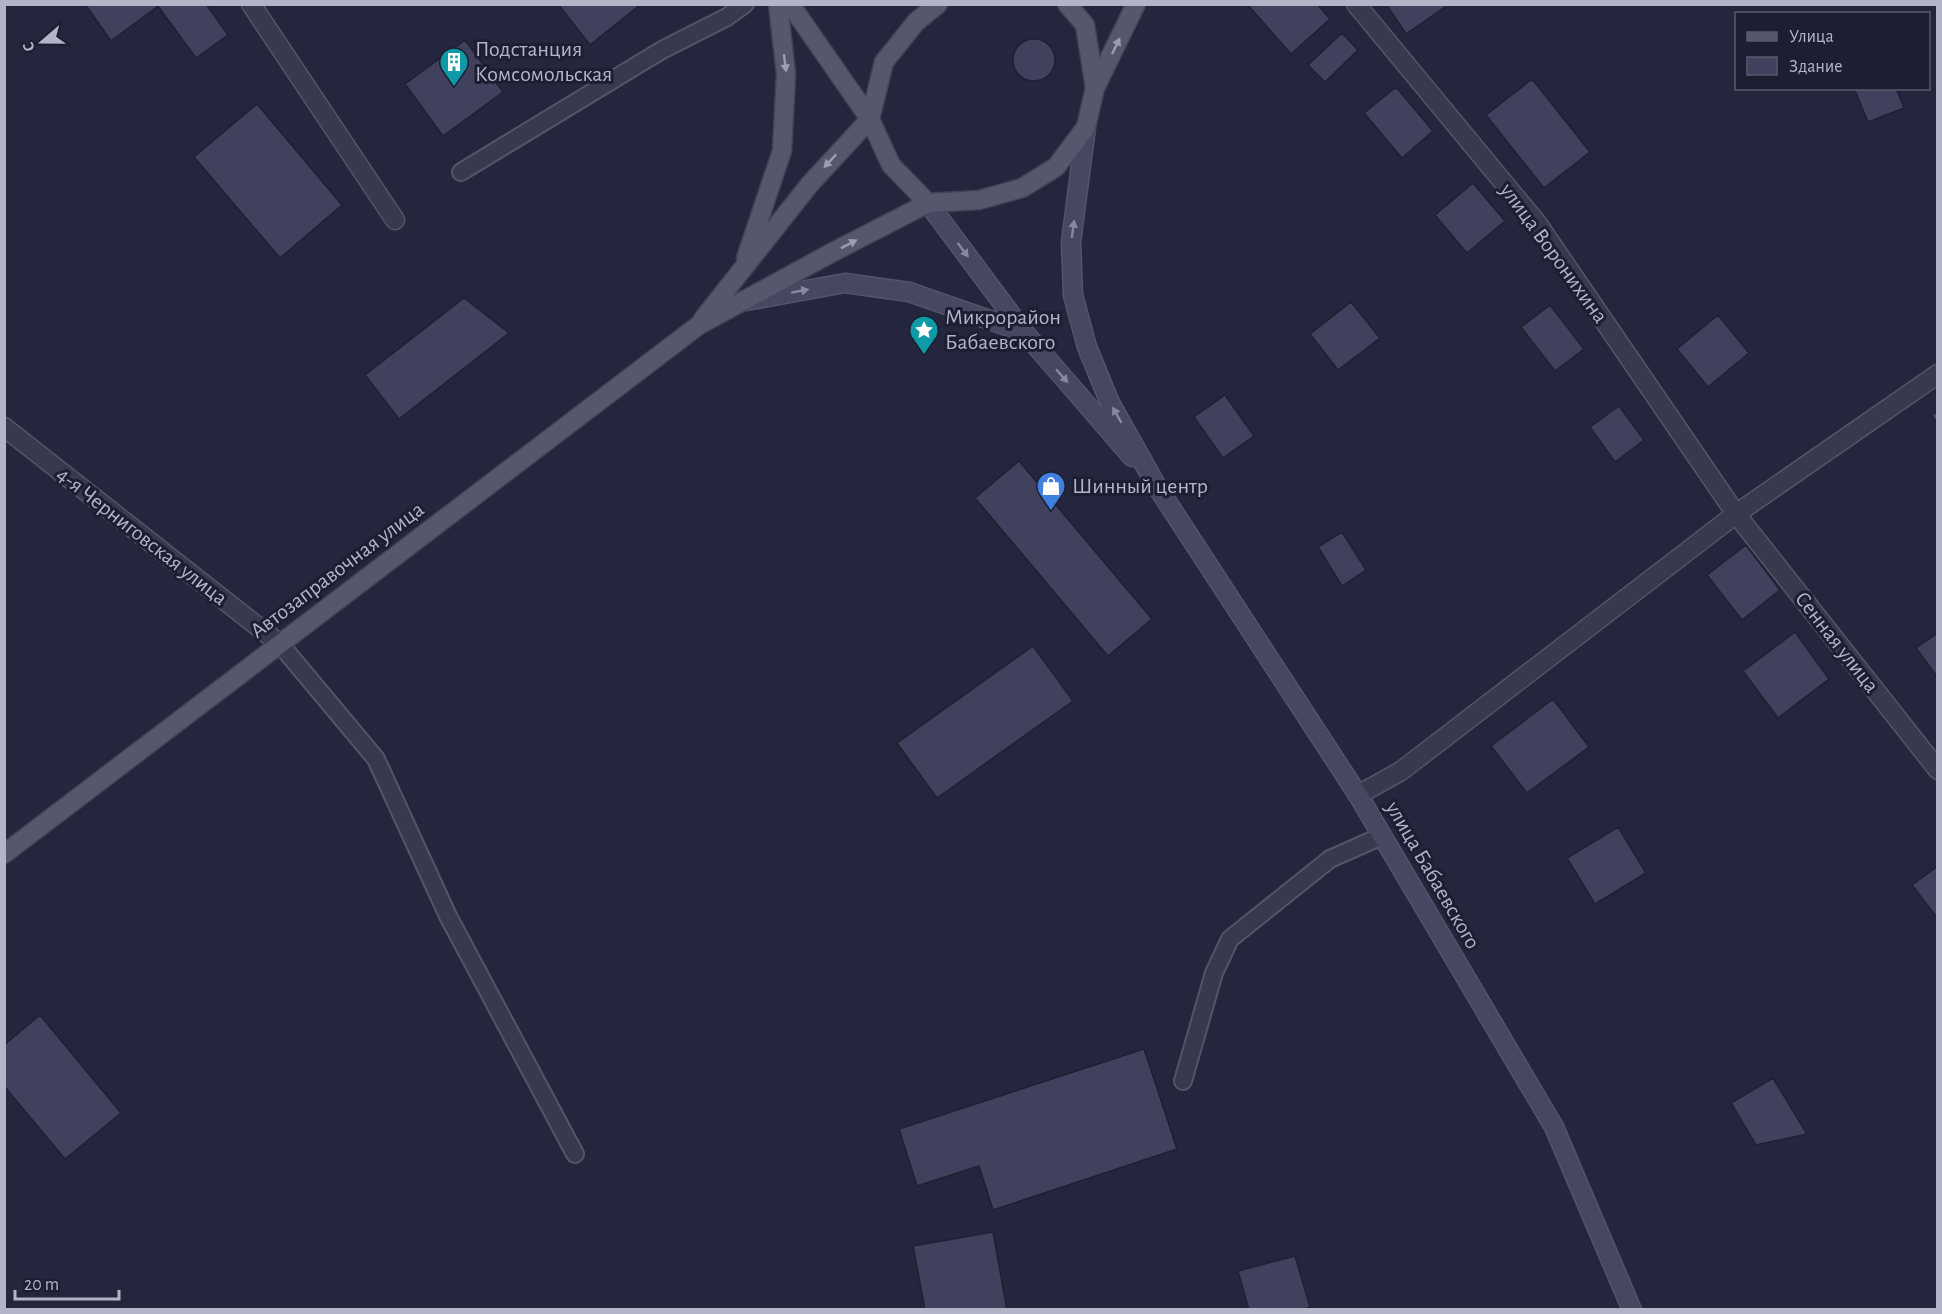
<svg xmlns="http://www.w3.org/2000/svg" width="1942" height="1314" font-family="'Alegreya Sans',sans-serif">
	<style>
		.building { fill: #40425d; stroke: #1f2034; stroke-width: 1.5 }
		.lines { fill: none; stroke-linecap: round; stroke-linejoin: round }
		.lane-casing { stroke: #535468; stroke-width: 20 }
		.street-casing { stroke: #535468; stroke-width: 21 }
		.secondary-casing { stroke: #535468; stroke-width: 21 }
		.primary-casing { stroke: #414256; stroke-width: 21 }
		.lane { stroke: #38394d; stroke-width: 16 }
		.street { stroke: #38394d; stroke-width: 18 }
		.secondary { stroke: #464760; stroke-width: 18 }
		.primary { stroke: #56576d; stroke-width: 18 }
		.oneway { fill: #9c9db1 }
		.oneway2 { fill: #88889e }
		.labels { text-anchor: middle; dominant-baseline: central; stroke-width: 6; stroke-linejoin: round; paint-order: stroke }
		.poi-label { font-size: 22px; fill: #b4b4c8; stroke: #1d1e32; text-anchor: start }
		.street-label { font-size: 22px; fill: #b4b4c8; stroke: #1d1e32 }
	</style>
	<rect width="100%" height="100%" fill="#24263d"/>
	<path class="building" d="M85 4H206L228 35 196 58 158 6 111 41Z
		M558 4H641L590 45Z
		M1247 4H1317L1330 19 1291 54Z
		M1386 4H1449L1406 34Z
		M1342 33 1358 50 1325 82 1308 65Z
		M1013 60a21 21 0 1 1 42 0a21 21 0 1 1-42 0Z
		M465 40 503 92 443 136 405 84Z
		M1532 79 1590 152 1544 188 1486 115Z
		M1396 87 1433 131 1402 158 1364 113Z
		M1854 88H1896L1904 108 1868 122Z
		M257 104 342 205 280 258 194 157Z
		M1473 183 1505 221 1467 253 1435 215Z
		M464 298 509 333 399 419 365 375Z
		M1351 302 1380 338 1338 370 1310 334Z
		M1550 305 1584 349 1555 371 1521 327Z
		M1718 315 1749 353 1708 387 1677 349Z
		M1225 395 1254 436 1223 458 1194 417Z
		M1619 406 1644 440 1615 462 1590 427Z
		M1938 411V424L1931 415Z
		M1019 461 1152 619 1108 656 975 498Z
		M1342 532 1366 570 1342 586 1318 547Z
		M1746 545 1780 590 1742 620 1707 575Z
		M1795 632 1829 679 1778 718 1743 671Z
		M1938 633V678L1916 648Z
		M1033 646 1073 701 937 798 897 743Z
		M1553 699 1589 747 1527 793 1491 746Z
		M1618 827 1646 873 1595 904 1567 858Z
		M1938 866V919L1912 885Z
		M40 1015 121 1113 65 1159 4 1086V1045Z
		M1144 1049 1177 1149 993 1210 979 1166 917 1186 899 1129Z
		M1773 1078 1807 1134 1756 1145 1731 1103Z
		M993 1232 1007 1310H925L913 1246Z
		M1295 1256 1310 1307 1302 1310H1249L1238 1271Z"/>
	<g class="lines">
		<g class="lane-casing">
			<path id="lane" d="M461 172 662 50 727 17 745 4
				M280 644 376 759 448 916 575 1154
				M1183 1081 1214 973 1230 939 1330 859 1382 836"/>
		</g>
		<g class="street-casing">
			<path id="street" d="M251 4 395 220
				M1356 4 1537 223 1736 514 1938 770
				M4 427 280 644
				M1358 795 1401 771 1736 514 1938 374"/>
		</g>
		<g class="secondary-casing">
			<path id="secondary" d="M1086 127 1071 242 1073 295 1087 347 1110 403 1156 485 1358 795 1554 1127 1632 1310
				M928 203 1024 332 1132 457
				M746 301 845 283 909 292 1024 332"/>
		</g>
		<g class="primary-casing">
			<path id="primary" d="M790 4 870 119 891 165 928 203 979 200 1022 188 1056 167 1086 127 1095 88 1136 4
				M1067 4 1085 25 1095 88
				M746 258 782 151 786 74 778 4
				M703 319 810 184 870 119 884 62 916 22 938 4
				M4 854 699 325 833 252 928 203"/>
		</g>
		<use href="#lane" class="lane"/>
		<use href="#street" class="street"/>
		<use href="#secondary" class="secondary"/>
		<use href="#primary" class="primary"/>
	</g>
	<defs><path id="oneway-solid" d="M-6-.8H1V-3.2L6.5 0L1 3.2V.8H-6Z" transform="scale(1.5)"/></defs>
	<g class="oneway">
		<use href="#oneway-solid" transform="translate(1116 46) rotate(-64)"/>
		<use href="#oneway-solid" transform="translate(785 63) rotate(83)"/>
		<use href="#oneway-solid" transform="translate(830 161) rotate(133)"/>
		<use href="#oneway-solid" transform="translate(849 244) rotate(-27)"/>
	</g>
	<g class="oneway2">
		<use href="#oneway-solid" transform="translate(1073 229) rotate(-82)"/>
		<use href="#oneway-solid" transform="translate(963 250) rotate(53)"/>
		<use href="#oneway-solid" transform="translate(800 291) rotate(-10)"/>
		<use href="#oneway-solid" transform="translate(1062 376) rotate(49)"/>
		<use href="#oneway-solid" transform="translate(1117 415) rotate(-119)"/>
	</g>
	<defs>
		<g id="building-pin" transform="scale(1.5)"><path d="M0 17L-7.5 6A9.5 9.5 0 1 1 7.5 6Z" fill="#0f9aa8" stroke="#1d1e32"/><path d="M-4-6H4V6H1V3H-1V6H-4ZM-2.5-4.3h1.7v1.8h-1.7ZM.8-4.3h1.7v1.8H.8ZM-2.5-1h1.7V.8h-1.7ZM.8-1h1.7V.8H.8Z" fill="#fff"/></g>
		<g id="sight-pin" transform="scale(1.5)"><path d="M0 17L-7.5 6A9.5 9.5 0 1 1 7.5 6Z" fill="#0f9aa8" stroke="#1d1e32"/><path d="M0-6L1.8-2.2L6-1.7L2.9 1.2L3.7 5.4L0 3.3L-3.7 5.4L-2.9 1.2L-6-1.7L-1.8-2.2Z" fill="#fff"/></g>
		<g id="shop-pin" transform="scale(1.5)"><path d="M0 17L-7.5 6A9.5 9.5 0 1 1 7.5 6Z" fill="#3f7fe0" stroke="#1d1e32"/><path d="M-5-2.5h2.3a2.7 3.5 0 0 1 5.4 0H5L5.5 6h-11ZM-1.5-2.5h3a1.5 2.3 0 0 0-3 0Z" fill="#fff"/></g>
	</defs>
	<g fill-rule="evenodd">
		<use href="#building-pin" x="454" y="62"/>
		<use href="#sight-pin" x="924" y="330"/>
		<use href="#shop-pin" x="1051" y="486"/>
	</g>
	<g class="labels">
		<g class="poi-label">
			<text x="475" y="49">Подстанция<tspan x="475" dy="25">Комсомольская</tspan></text>
			<text x="945" y="317">Микрорайон<tspan x="945" dy="25">Бабаевского</tspan></text>
			<text x="1072" y="486">Шинный центр</text>
		</g>
		<g class="street-label">
			<text transform="translate(1554 253) rotate(54)">улица Воронихина</text>
			<text transform="translate(142 536) rotate(38)">4-я Черниговская улица</text>
			<text transform="translate(337 570) rotate(-37)">Автозаправочная улица</text>
			<text transform="translate(1837 642) rotate(52)">Сенная улица</text>
			<text transform="translate(1433 875) rotate(60)">улица Бабаевского</text>
		</g>
	</g>
	<rect width="1942" height="1314" fill="none" stroke="#b4b4c8" stroke-width="12"/>
	<rect x="1735" y="12" width="195" height="78" fill="#1d1e32" stroke="#595a6e" stroke-width="1.5"/>
	<rect x="1747" y="32" width="30" height="9" fill="#56576d" stroke="#595a6e" stroke-width="1.5"/>
	<text x="1789" y="42" font-size="18" fill="#b4b4c8">Улица</text>
	<rect x="1747" y="57" width="30" height="18" fill="#40425d" stroke="#595a6e" stroke-width="1.5"/>
	<text x="1789" y="72" font-size="18" fill="#b4b4c8">Здание</text>
	<g transform="translate(42 42) rotate(250)" stroke="#1d1e32" stroke-width="4.5" paint-order="stroke">
	<path d="M0-4.5L10 22L0 15L-10 22Z" fill="#b4b4c8"/>
	<text y="-9" font-size="16" font-weight="bold" text-anchor="middle" fill="#b4b4c8">С</text>
	</g>
	<path d="M15 1290v9h104v-9" fill="none" stroke="#b4b4c8" stroke-width="3"/>
	<text x="24" y="1290" font-size="18" fill="#b4b4c8" stroke="#1d1e32" stroke-width="4.5" paint-order="stroke">20 m</text>
</svg>
